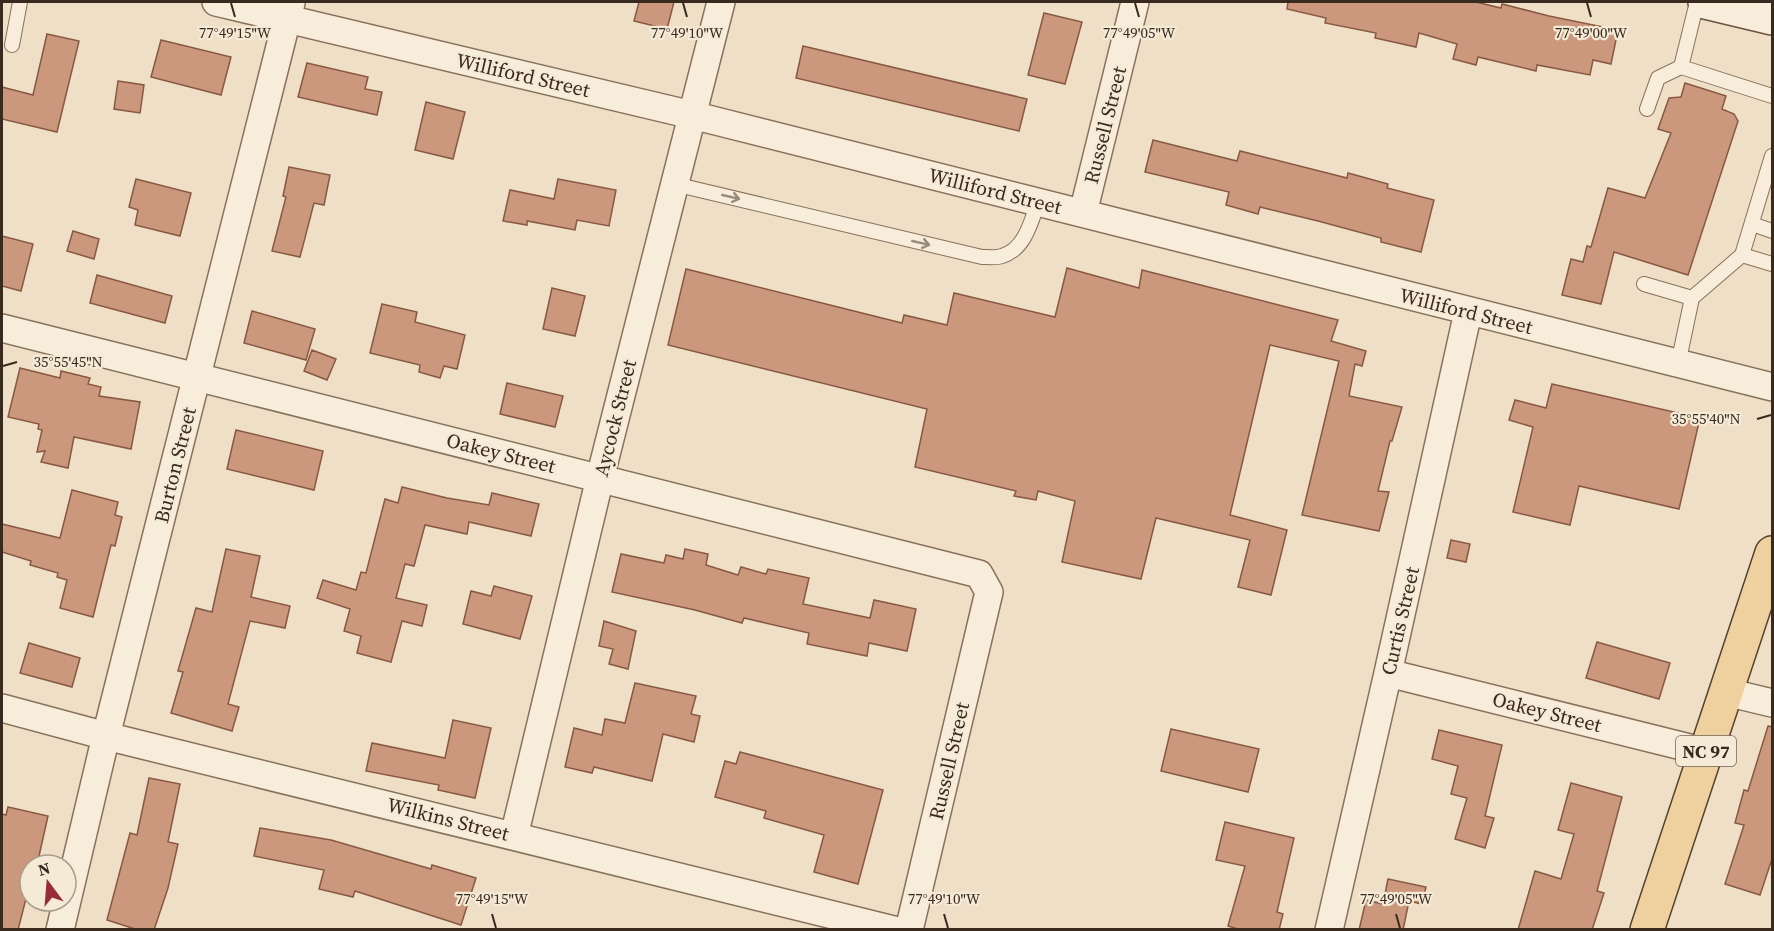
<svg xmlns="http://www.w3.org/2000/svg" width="1774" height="931" font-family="'Source Serif 4',serif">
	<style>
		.building { fill: #cb987d; stroke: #885942; stroke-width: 1.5 }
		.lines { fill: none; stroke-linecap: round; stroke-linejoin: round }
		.service-casing { stroke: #89715c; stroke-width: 16 }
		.minor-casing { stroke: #89715c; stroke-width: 30 }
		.secondary-casing { stroke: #6b523f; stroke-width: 36 }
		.primary-casing { stroke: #574030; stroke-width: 36 }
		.service { stroke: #f8edda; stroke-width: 14 }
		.minor { stroke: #f8edda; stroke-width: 27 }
		.secondary { stroke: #f8edda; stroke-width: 33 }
		.primary { stroke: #efd1a0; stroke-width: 33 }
		.oneway { stroke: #988c7d }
		.ticks { fill: none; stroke: #392a20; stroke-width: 2 }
		.labels { text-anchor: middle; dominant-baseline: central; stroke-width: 4.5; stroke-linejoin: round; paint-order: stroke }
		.shield { fill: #f5ead6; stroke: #716457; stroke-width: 1.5 }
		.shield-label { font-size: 18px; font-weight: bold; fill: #392a20 }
		.street-label { font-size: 20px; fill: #392a20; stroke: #f5ead6 }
		.ticks-label { font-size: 15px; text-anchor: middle; fill: #392a20; stroke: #f5ead6; stroke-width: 4.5; stroke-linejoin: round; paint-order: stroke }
	</style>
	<rect width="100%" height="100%" fill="#eedfc6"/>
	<path class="building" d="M639 2H674L667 29 634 21Z
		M1288 2H1476L1501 8 1502 4 1549 16 1618 30 1611 64 1593 60 1590 75 1537 65 1536 71 1478 57 1476 65 1453 59 1457 44 1419 33 1416 47 1375 38 1376 33 1325 23 1326 18 1287 9Z
		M1044 13 1082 22 1065 84 1028 75Z
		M47 34 79 41 57 132 2 119V87L33 95Z
		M161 40 231 57 221 95 151 77Z
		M803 46 1027 99 1019 131 796 78Z
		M307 63 368 77 365 89 382 92 377 115 298 97Z
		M118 81 144 85 140 113 114 109Z
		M1685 83 1726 96 1722 109 1734 114 1738 121 1688 275 1614 252 1601 304 1562 295 1571 259 1583 262 1587 246 1591 247 1608 188 1645 198 1671 133 1658 129 1669 98 1681 97Z
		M426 102 465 112 453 159 415 150Z
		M1153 140 1237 161 1240 151 1347 178 1348 173 1388 184 1387 188 1434 200 1421 252 1381 242V238L1318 221 1260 207 1258 214 1226 205 1229 192 1145 172Z
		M289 167 330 175 324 205 314 203 300 257 272 251 286 197 283 196Z
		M136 179 191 193 180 236 135 225 138 210 129 207Z
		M558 179 616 190 609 226 577 220 575 230 527 221V225L503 221 510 190 554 199Z
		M73 231 99 239 94 259 67 251Z
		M2 236 33 244 21 291 2 286Z
		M1067 268 1139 288 1142 270 1338 320 1331 341 1366 351 1362 366 1355 364 1349 396 1402 407 1392 441H1390L1378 491 1389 492 1379 531 1302 515 1339 361 1270 345 1230 515 1287 530 1271 595 1238 587 1250 540 1156 518 1141 579 1062 562 1075 501 1038 491 1036 500 1014 496 1016 491 915 467 927 409 668 345 686 269 902 323 904 315 947 325 954 293 1055 317Z
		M97 275 172 296 165 323 90 303Z
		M552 288 585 296 575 336 543 329Z
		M382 304 417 312 415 322 465 335 457 369 444 366 440 378 419 372 420 365 370 353Z
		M252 311 315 329 306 360 244 343Z
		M312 350 336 359 327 380 304 371Z
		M20 368 60 378 61 371 90 378 88 384 101 387 99 396 140 402 131 449 74 437 68 468 41 462 45 451 37 452 42 430 38 429 39 424 8 417Z
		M507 383 563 396 555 427 500 414Z
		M1552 384 1700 418 1679 509 1579 486 1570 525 1513 512 1533 427 1509 420 1515 400 1546 408Z
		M236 430 323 451 314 490 227 469Z
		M402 487 447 498 489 505 492 493 539 504 531 536 469 522 467 534 425 525 414 566 405 564 396 598 427 605 422 626 402 621 391 662 357 653 361 636 344 631 350 609 317 598 323 580 356 590 361 572 366 573 385 499 398 503Z
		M72 490 118 502 115 515 122 517 115 546 111 545 93 617 60 608 67 580 57 577 58 573 30 565 31 561 2 552V524L60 538Z
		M1451 540 1470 544 1466 562 1447 558Z
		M226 549 260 556 251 597 290 606 285 628 250 621 228 704 239 707 232 731 171 713 183 672 178 671 196 608 212 612Z
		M685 549 708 554 706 565 738 575 741 567 766 574 768 569 809 578 803 604 870 618 874 600 916 609 907 651 869 643 867 656 807 644 809 633 744 618 742 623 695 610 612 592 621 554 664 563 666 555 683 559Z
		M494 586 532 596 520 639 463 624 471 591 491 596Z
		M604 621 636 631 628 669 609 664 613 649 599 646Z
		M1597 642 1670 663 1659 699 1586 678Z
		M29 643 80 658 72 687 20 673Z
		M635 683 696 696 691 714 700 716 694 742 663 734 652 781 594 767 592 773 565 767 574 728 602 735 605 719 625 723Z
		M453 720 491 728 475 798 438 790 439 785 366 771 372 743 445 758Z
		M1768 726 1773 727V856L1760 895 1725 884 1744 825 1735 823 1744 790 1748 791Z
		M1171 729 1259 749 1248 792 1161 771Z
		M1439 730 1502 745 1485 816 1494 818 1485 848 1455 839 1467 798 1451 794 1458 766 1432 759Z
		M740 752 883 790 858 884 814 872 824 835 764 818 766 811 715 797 725 761 736 764Z
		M149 778 180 784 168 842 178 844 168 888 154 930H138L107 920 130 833 137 835Z
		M1571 783 1622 797 1597 891 1604 893 1592 930H1518L1535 871 1561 879 1574 834 1558 830Z
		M8 807 48 816 37 865H30V883L18 930H2V814L6 815Z
		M1225 822 1294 838 1277 912 1283 914 1279 930H1241L1228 926 1245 866 1216 860Z
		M260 828 331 840 431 869 432 865 476 878 461 925 355 891 353 897 319 889 324 870 254 856Z
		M1388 879 1426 887 1422 904 1409 901 1403 930H1359L1366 900 1383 904Z"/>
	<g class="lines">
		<g class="service-casing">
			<path id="service" d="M1697 2 1681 67 1772 96
				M12 45 20 2
				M1647 109 1658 78 1681 67
				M1772 156 1742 255 1772 264
				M674 184 982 257C988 257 996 258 1002 256 1025 249 1031 222 1038 202
				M1752 224 1772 231
				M1644 284 1692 298
				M1678 364 1692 298 1742 255"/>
		</g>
		<g class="minor-casing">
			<path id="minor" d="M216 2 692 115 1772 387
				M1083 213 1135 2
				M2 328 979 574 989 592 909 930
				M1388 673 1706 752
				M1726 692 1772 703
				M2 708 106 736 894 930
				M514 836 600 478 721 2
				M60 930 106 736 291 3
				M1329 930 1388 673 1468 312"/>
		</g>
		<g class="secondary-casing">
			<path id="secondary" d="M1705 2 1772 18"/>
		</g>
		<g class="primary-casing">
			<path id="primary" d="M1647 930 1772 553"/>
		</g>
		<use href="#service" class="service"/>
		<use href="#minor" class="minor"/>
		<use href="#secondary" class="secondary"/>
		<use href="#primary" class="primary"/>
	</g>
	<defs><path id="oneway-shaft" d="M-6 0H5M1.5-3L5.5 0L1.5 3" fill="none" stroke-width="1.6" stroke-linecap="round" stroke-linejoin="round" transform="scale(1.5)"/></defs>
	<g class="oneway">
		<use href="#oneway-shaft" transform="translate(731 197) rotate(13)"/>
		<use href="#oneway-shaft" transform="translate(921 243) rotate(13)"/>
	</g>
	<path class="ticks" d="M231 3 235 17M683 3 687 17M1135 3 1139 17M1587 3 1591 17M3 366 17 362M1757 419 1771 415M492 914 496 928M944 914 948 928M1396 914 1400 928"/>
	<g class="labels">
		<rect class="shield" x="1676" y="736" width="60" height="30" rx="4.5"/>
		<g class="shield-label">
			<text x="1706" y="751">NC 97</text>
		</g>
		<g class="street-label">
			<text transform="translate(523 75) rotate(13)">Williford Street</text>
			<text transform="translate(1105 125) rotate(-76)">Russell Street</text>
			<text transform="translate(995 191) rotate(14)">Williford Street</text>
			<text transform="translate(1466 311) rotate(14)">Williford Street</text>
			<text transform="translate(615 418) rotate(-76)">Aycock Street</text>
			<text transform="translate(501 453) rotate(14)">Oakey Street</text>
			<text transform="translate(175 465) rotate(-76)">Burton Street</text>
			<text transform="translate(1400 621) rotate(-77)">Curtis Street</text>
			<text transform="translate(1547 712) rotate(14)">Oakey Street</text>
			<text transform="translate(949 761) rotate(-77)">Russell Street</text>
			<text transform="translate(448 819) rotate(14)">Wilkins Street</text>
		</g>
	</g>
	<g class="ticks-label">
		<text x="235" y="38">77°49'15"W</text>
		<text x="687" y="38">77°49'10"W</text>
		<text x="1139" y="38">77°49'05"W</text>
		<text x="1591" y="38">77°49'00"W</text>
		<text x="68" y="367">35°55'45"N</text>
		<text x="1706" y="424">35°55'40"N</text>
		<text x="492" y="904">77°49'15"W</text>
		<text x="944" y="904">77°49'10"W</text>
		<text x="1396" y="904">77°49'05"W</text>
	</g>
	<rect width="1774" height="931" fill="none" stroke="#392a20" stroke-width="6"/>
	<g transform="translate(48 883) rotate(344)"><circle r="28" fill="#f5ead6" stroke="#aa9d8d" stroke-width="1.5"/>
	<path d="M0-4.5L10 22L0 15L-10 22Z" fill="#972d35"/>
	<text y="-9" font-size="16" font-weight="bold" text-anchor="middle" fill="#392a20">N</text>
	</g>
</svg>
